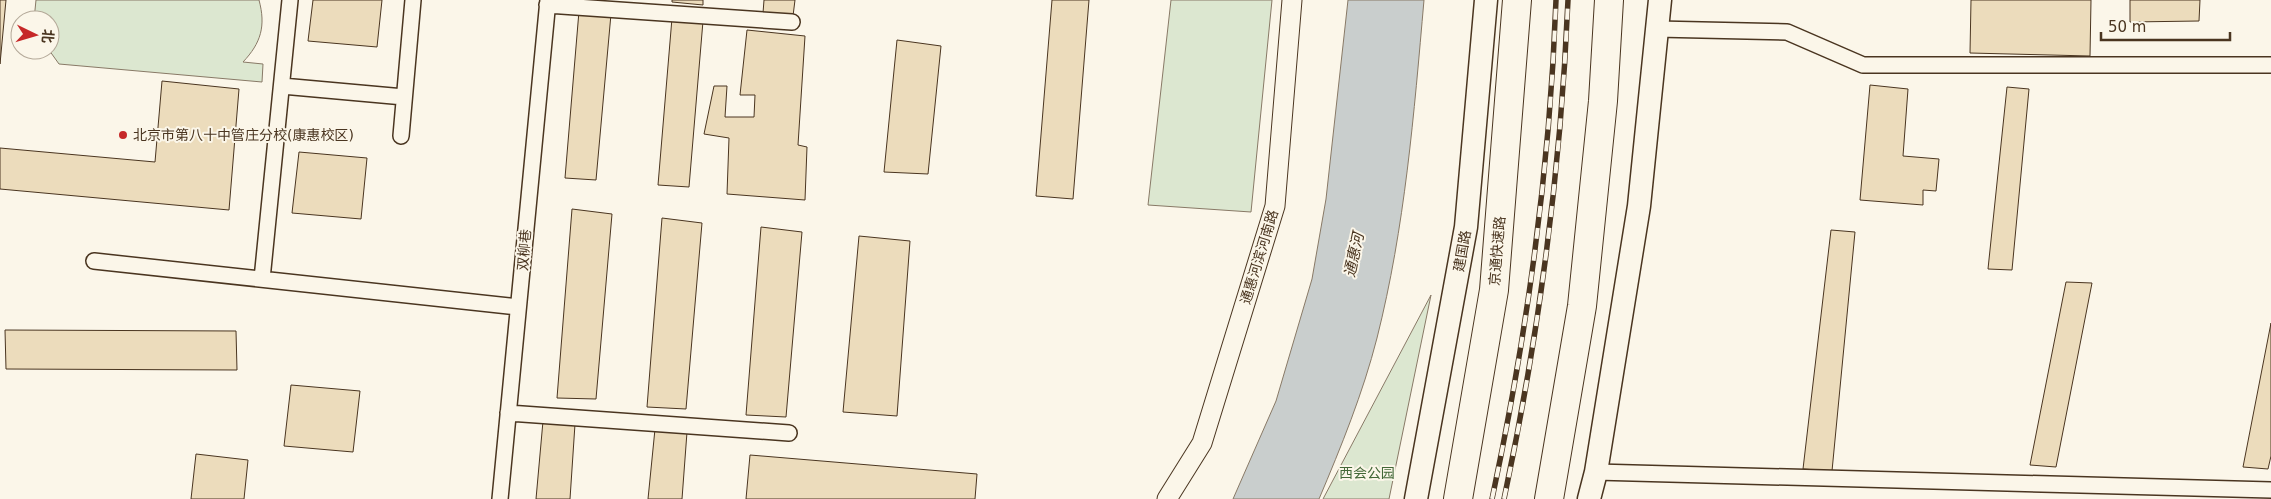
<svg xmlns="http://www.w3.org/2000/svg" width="2271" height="499" font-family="'DejaVu Sans','Noto Sans SC',sans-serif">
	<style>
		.green { fill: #dce7d0; stroke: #887966 }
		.water { fill: #c9cecd; stroke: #887966 }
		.building { fill: #ecdcbc; stroke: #4a3520 }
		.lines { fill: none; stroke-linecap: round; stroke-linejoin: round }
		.minor-casing { stroke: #4a3520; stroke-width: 18 }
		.tertiary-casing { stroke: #4a3520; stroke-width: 21 }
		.secondary-casing { stroke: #4a3520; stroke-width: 25 }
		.motorway-casing { stroke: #4a3520; stroke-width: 30 }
		.minor { stroke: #fbf6e9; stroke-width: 15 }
		.tertiary { stroke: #fbf6e9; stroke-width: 19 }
		.secondary { stroke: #fbf6e9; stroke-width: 22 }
		.motorway { stroke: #fbf6e9; stroke-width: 28 }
		.rail-casing { stroke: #4a3520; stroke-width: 5.5 }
		.rail { stroke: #fbf6e9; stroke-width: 4; stroke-dasharray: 11; stroke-linecap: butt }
		.poi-dot { fill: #c62828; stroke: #fbf6e9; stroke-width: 2 }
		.labels { text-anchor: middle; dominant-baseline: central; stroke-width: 4; stroke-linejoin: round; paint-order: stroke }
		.poi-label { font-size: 14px; fill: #4a3520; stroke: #fbf6e9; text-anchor: start }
		.street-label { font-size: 14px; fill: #4a3520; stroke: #fbf6e9 }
		.park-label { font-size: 14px; fill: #436837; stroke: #fbf6e9 }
		.water-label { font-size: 15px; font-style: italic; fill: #4a3520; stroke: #fbf6e9 }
	</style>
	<rect width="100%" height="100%" fill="#fbf6e9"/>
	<path class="green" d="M36 0H259C266 26 261 43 243 62L263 64 262 82 59 64 49 50 50 20H34Z
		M1171 0H1272L1251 212 1148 205Z
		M1431 295 1389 499H1323Z"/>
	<path class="water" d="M1348 0H1424C1414 114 1405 227 1377 338 1363 393 1341 447 1319 499H1233L1276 401 1312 279 1326 199Z"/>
	<path class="building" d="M0 0H6L0 64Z
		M313 0H382L377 47 308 41Z
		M672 0H703V5L672 2Z
		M764 0H795L793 16 763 13Z
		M1052 0H1089L1073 199 1036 196Z
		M1971 0H2091L2090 56 1970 53Z
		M2130 0H2200L2199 21 2130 22Z
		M579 11 611 14 596 180 565 178Z
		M672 18 703 21 689 187 658 185Z
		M747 30 805 36 798 145 807 147 805 200 727 194 729 138 704 134 714 86H727L725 117H754L755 95H740Z
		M897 40 941 46 928 174 884 172Z
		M162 81 239 89 229 210 0 189V148L155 162Z
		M1870 85 1908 89 1903 156 1939 159 1936 191 1923 190V205L1860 200Z
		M2007 87 2029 89 2012 270 1988 269Z
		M299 152 367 158 361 219 292 213Z
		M572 209 612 214 596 399 557 398Z
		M662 218 702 223 686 409 647 407Z
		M761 227 802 232 786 417 746 415Z
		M1831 230 1855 232 1832 471 1803 469Z
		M859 236 910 241 897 416 843 412Z
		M2066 282 2092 283 2056 467 2030 465Z
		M2271 323V456L2268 469 2243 467Z
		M5 330 236 331 237 370 6 369Z
		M291 385 360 391 353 452 284 446Z
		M543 421 575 424 570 499H536Z
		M655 429 687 432 682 499H648Z
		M196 454 248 460 244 499H191Z
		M750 455 977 474 975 499H746Z"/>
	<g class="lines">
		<g class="minor-casing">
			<path id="minor" d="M547 5 792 22
				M1657 29 1787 32 1863 65H2271
				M282 86 404 97
				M401 136 413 0
				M94 261 518 307
				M262 279 290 0
				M508 413 789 433
				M1596 472 2271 490
				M500 499 548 0"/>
		</g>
		<g class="tertiary-casing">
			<path id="tertiary" d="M1167 499 1202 443 1275 206 1292 0"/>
		</g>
		<g class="secondary-casing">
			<path id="secondary" d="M1416 499 1466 227 1486 0
				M1589 499 1596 472 1639 206 1660 0"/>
		</g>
		<g class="motorway-casing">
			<path id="motorway" d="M1458 499 1494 290 1517 0
				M1549 499 1582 306 1603 101 1609 0"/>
		</g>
		<use href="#minor" class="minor"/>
		<use href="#tertiary" class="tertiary"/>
		<use href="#secondary" class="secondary"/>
		<use href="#motorway" class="motorway"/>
		<g class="rail-casing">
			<path id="rail" d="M1492 499C1527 335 1550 168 1556 0
				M1504 499C1539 335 1561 168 1568 0"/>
		</g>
		<use href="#rail" class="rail"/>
	</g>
	<circle class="poi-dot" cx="123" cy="135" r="5"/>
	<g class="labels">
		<g class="poi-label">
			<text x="133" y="135">北京市第八十中管庄分校(康惠校区)</text>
		</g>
		<g class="street-label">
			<text transform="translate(524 250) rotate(-85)">双柳巷</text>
			<text transform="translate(1462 251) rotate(-80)">建国路</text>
			<text transform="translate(1497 251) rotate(-85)">京通快速路</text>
			<text transform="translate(1259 257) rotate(-73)">通惠河滨河南路</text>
		</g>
		<g class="park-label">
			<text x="1367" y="473">西会公园</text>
		</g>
		<g class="water-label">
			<text transform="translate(1354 255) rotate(-78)">通惠河</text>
		</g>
	</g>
	<g transform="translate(35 35) rotate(95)"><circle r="24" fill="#fbf6e9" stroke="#b4a999"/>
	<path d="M0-4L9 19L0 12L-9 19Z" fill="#c62828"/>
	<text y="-8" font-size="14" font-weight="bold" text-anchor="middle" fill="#4a3520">北</text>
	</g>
	<path d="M2101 32v8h129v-8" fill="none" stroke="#4a3520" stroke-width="2.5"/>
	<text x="2108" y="32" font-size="15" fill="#4a3520" stroke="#fbf6e9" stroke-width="4" paint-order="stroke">50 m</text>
</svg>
